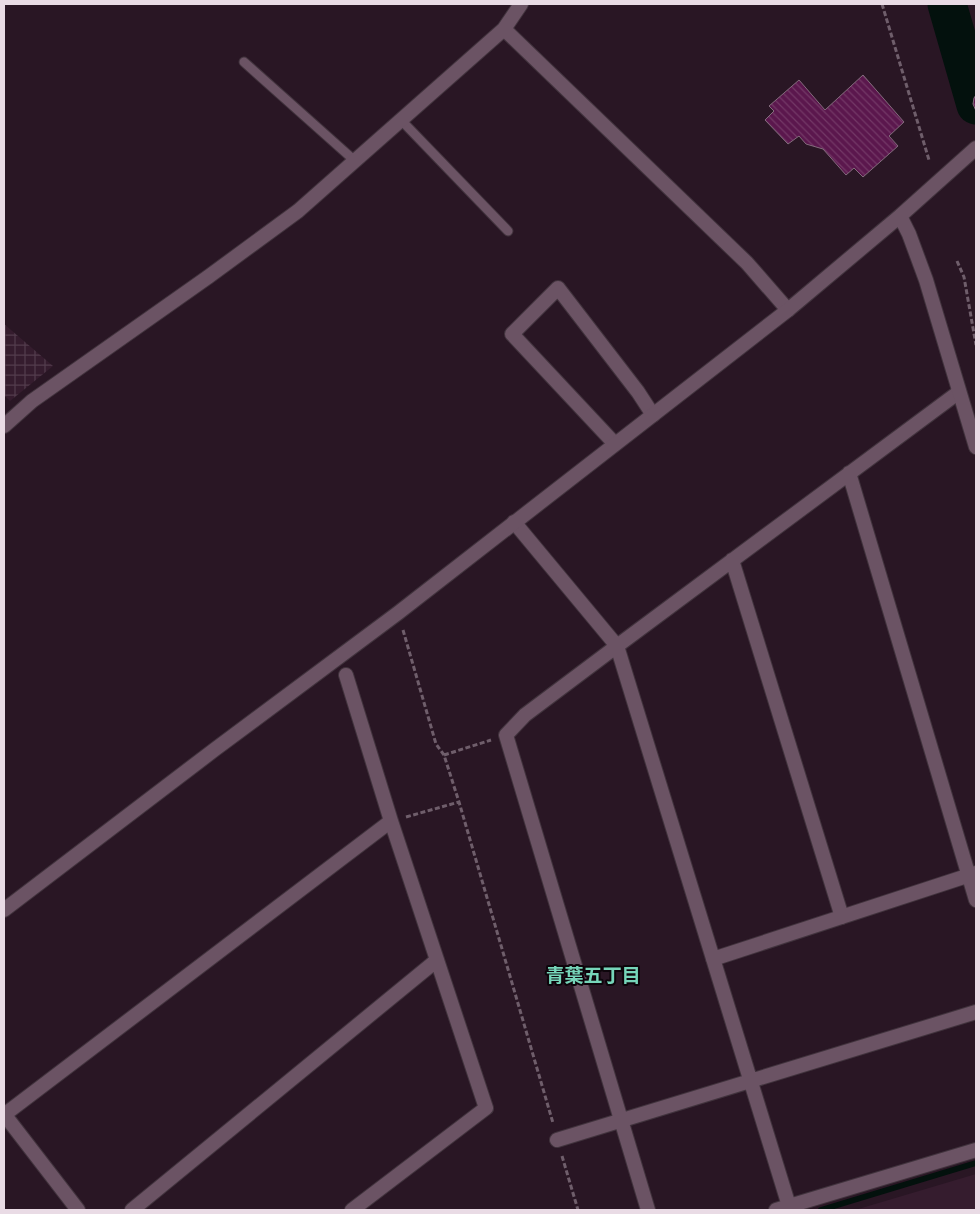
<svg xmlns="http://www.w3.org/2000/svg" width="980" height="1214" font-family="Lato,'Noto Sans JP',sans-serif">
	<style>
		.built { fill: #351c2e }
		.industrial { fill: url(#industrial-grid) }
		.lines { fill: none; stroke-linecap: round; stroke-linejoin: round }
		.stream { stroke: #03110d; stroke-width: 6 }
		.river { stroke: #03110d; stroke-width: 39 }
		.building { fill: url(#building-back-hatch); stroke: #836b7c }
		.service-casing { stroke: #41333d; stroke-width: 11 }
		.minor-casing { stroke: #41333d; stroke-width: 16 }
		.tertiary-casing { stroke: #41333d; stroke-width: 16 }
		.path { stroke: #6f5e6b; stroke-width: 3; stroke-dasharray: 5 2.5; stroke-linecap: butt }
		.service { stroke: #6b5364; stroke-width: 9 }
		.minor { stroke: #6b5364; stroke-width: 14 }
		.tertiary { stroke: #6b5364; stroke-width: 14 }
		.labels { text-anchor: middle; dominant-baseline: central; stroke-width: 4; stroke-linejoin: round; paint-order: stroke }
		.neighbourhood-label { font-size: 19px; font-weight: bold; fill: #76d5b9; stroke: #0d050b }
	</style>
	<defs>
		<pattern id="industrial-grid" width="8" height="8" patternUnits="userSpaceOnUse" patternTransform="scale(1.25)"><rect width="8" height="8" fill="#351c2e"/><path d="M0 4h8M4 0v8" fill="none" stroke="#523c4c"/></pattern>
		<pattern id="building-back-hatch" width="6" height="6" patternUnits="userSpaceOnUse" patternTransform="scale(1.25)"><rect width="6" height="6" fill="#5b174d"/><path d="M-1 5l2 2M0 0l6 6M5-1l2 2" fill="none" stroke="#733866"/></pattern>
	</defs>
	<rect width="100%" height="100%" fill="#291624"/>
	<path class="built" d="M976 1174V1210H855Z"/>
	<path class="industrial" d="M4 324 53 366 10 401 4 395Z"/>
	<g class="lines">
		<path class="stream" d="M821 1210 976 1163"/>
		<path class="river" d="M947 4 976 105"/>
	</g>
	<path class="building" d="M863 75 904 122 889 136 898 146 863 177 854 168 846 175 823 149 806 144 799 136 788 144 765 120 774 111 769 106 799 80 825 110Z
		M976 95V111L973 104 974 98Z"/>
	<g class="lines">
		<g class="service-casing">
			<path id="service" d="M244 62 355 161
				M401 120 508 231"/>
		</g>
		<g class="minor-casing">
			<path id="minor" d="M504 29 747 263 788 310
				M4 426 32 401 208 277 298 211 504 29 521 4
				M615 444 512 334 558 288 638 392 653 415
				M849 473 976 900
				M514 522 617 646 789 1206
				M732 560 842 917
				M346 675 391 821 486 1108 352 1210
				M713 959 976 873
				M4 1114 78 1210
				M4 1115 391 821
				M557 1140 976 1012
				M132 1210 437 960
				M648 1210 506 735 525 715 617 646 959 392
				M776 1210 976 1150"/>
		</g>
		<g class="tertiary-casing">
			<path id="tertiary" d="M900 216 909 234 926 280 976 447
				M4 910 214 750 398 613 788 310 900 216 976 148"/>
		</g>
		<path class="path" d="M882 4 929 160
			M957 261 964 277 976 345
			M403 630 436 744 444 755 459 802 553 1123
			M444 755 491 740
			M406 817 459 802
			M562 1156 578 1210"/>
		<use href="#service" class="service"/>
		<use href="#minor" class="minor"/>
		<use href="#tertiary" class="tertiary"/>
	</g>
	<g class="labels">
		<g class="neighbourhood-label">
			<text x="593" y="974">青葉五丁目</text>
		</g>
	</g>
	<rect width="980" height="1214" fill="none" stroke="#e9dbe5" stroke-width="10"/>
</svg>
